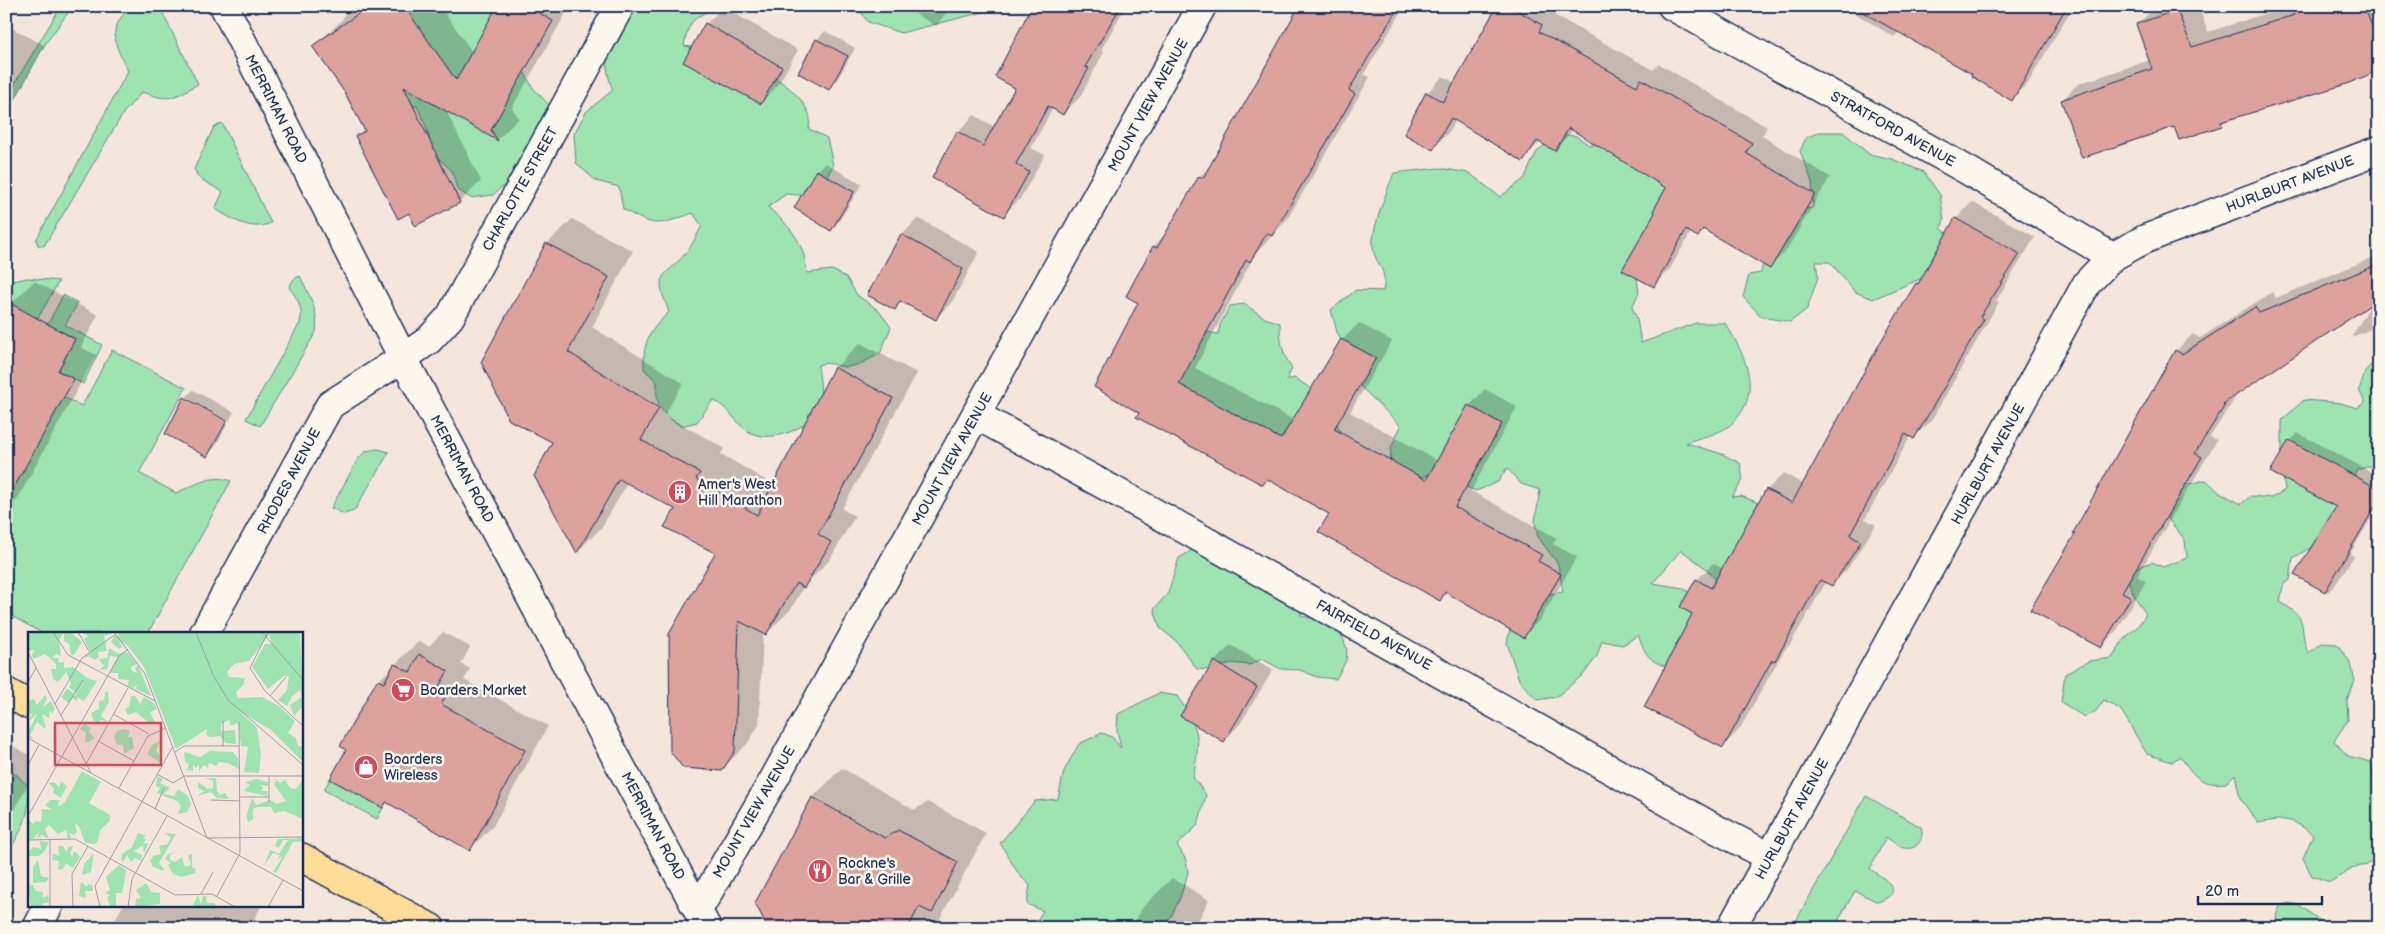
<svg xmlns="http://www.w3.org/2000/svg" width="2385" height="934" font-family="'Balsamiq Sans',sans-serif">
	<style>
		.green { fill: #9ee4b1; stroke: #5c8a88 }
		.shadow { fill: #0003 }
		.building { fill: #dca29b; stroke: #1b2f5e }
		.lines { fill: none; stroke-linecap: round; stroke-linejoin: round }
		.street-casing { stroke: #1b2f5e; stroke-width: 31 }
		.secondary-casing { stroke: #1b2f5e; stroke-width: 31 }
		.primary-casing { stroke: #1b2f5e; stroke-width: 31 }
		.street { stroke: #fbf7ec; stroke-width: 28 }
		.secondary { stroke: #fbf7ec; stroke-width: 28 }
		.primary { stroke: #fedd96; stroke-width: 28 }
		.labels { text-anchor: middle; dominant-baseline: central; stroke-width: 5; stroke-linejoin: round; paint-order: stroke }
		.street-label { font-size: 14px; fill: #1b2f5e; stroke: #fbf7ec }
		.poi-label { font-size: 14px; fill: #1b2f5e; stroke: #fbf7ec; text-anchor: start }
		.inset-road { fill: none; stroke: #9e9daa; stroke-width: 1 }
		.view { fill: #d1495b; fill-opacity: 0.15; stroke: #d1495b; stroke-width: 2.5 }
		.inset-edge { fill: none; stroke: #1b2f5e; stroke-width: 2.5 }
	</style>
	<rect width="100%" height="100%" fill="#f5e6dc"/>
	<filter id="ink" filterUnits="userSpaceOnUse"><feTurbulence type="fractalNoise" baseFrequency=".02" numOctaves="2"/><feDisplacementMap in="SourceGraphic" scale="10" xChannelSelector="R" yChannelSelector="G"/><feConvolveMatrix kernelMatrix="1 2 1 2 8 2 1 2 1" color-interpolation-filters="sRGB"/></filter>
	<g filter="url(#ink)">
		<path class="green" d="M61 6H73L45 44 6 116V98Z
			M130 6H159L198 84C171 99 171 102 142 92L124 112 44 246 38 245 36 240 128 71C114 41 106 34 130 6Z
			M388 6H513L524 72 533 88 556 112 519 178 504 185 493 195 470 198 457 189 452 171 433 153 426 126 417 106H395Z
			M720 6C696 16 688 19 684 46 723 51 793 74 809 114 811 118 809 124 809 129L827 138 833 165 823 185 808 196 786 194 768 207C791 228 804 241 807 273L832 270 846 277 857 295 878 310 891 327 880 354C869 359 857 367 845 367 835 366 828 361 818 365 819 376 823 394 819 404 811 429 774 443 751 433 739 428 729 407 713 400L697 422 681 426C661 414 655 405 657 382L644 369C643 340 649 332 669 312 653 271 662 281 686 253 692 246 697 234 702 226L693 213C657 226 656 228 623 209L619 187 596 181 576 163 574 134 586 112 613 90C597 52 614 29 643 6Z
			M857 6H1007L901 33 868 22Z
			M222 123 271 223C250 232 233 219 215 209L223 192 199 178 194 169 214 127Z
			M1819 132H1843L1869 154 1892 159 1924 172 1940 195 1944 220 1941 228 1951 237 1940 281 1920 279 1873 299 1855 292 1830 262H1816L1818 277 1807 309 1790 322 1762 317 1743 297 1749 275 1761 273 1765 253 1793 210 1813 208 1812 182 1800 151 1806 138Z
			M1557 134 1576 136 1589 145 1615 142 1679 189 1636 271 1639 293 1632 307 1637 319 1641 343 1696 323H1725C1746 355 1765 396 1729 426 1718 435 1698 437 1686 443L1722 454 1740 463 1743 480 1732 497 1741 496 1767 506 1718 583 1707 569 1681 550 1653 583 1683 588 1701 601 1672 668C1650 663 1646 656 1638 635L1623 645 1602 641 1597 656 1584 674 1556 697 1537 700 1519 680 1507 643 1512 619 1530 597 1563 592 1558 564 1538 537 1535 522 1540 490 1521 484 1507 468 1498 482 1476 491 1450 480 1446 468 1410 482 1390 472 1391 448 1401 426 1354 380 1350 360 1337 332 1331 310 1356 290 1383 291C1388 268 1376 267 1373 248 1370 233 1388 188 1394 173L1439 168 1469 173 1500 197 1524 179 1536 153Z
			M300 276C309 295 319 311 316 332L260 426 246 419 300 323C304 307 297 299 289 287L294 279Z
			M28 278 59 281 38 318 6 310V282Z
			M63 295 78 303 65 325 102 345 83 384 58 371 75 339 48 324Z
			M1244 304 1265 318 1280 323C1280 342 1282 353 1292 369L1286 380 1295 378 1332 403 1338 427 1347 444 1335 475 1181 400 1172 362 1201 331 1218 334 1220 325 1230 306Z
			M112 350 186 388 139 473 176 493C193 486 212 473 231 481L148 633H42L6 613V502L63 397 82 406Z
			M2371 365 2379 367V463L2357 470 2324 540 2293 558 2290 580 2283 586 2280 602C2312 620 2297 626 2308 653L2322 643 2337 644 2351 663 2355 681 2347 700 2348 720 2334 741 2348 756 2371 762 2374 777H2379V855L2367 865 2355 867 2330 882 2312 876 2303 858 2313 835C2291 817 2286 818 2258 823L2240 798 2235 774 2226 783C2200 786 2194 776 2180 756L2172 762 2147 754 2121 710 2104 700 2096 711 2084 717 2061 702 2065 674 2089 661 2112 658 2124 639 2138 626 2146 614 2135 597 2127 578 2132 569 2152 562 2163 567 2187 558 2185 540 2169 520 2166 503 2181 486 2206 480 2219 492 2241 504 2251 496 2271 498 2285 490 2282 471V420L2304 400 2341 403 2357 408 2365 402 2359 390 2365 371Z
			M378 449 389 452 354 511 344 514 331 508 358 459 366 451Z
			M1194 549 1245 571 1251 584 1273 583 1301 604V616L1329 621 1341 632 1347 650 1346 661 1336 679 1317 677 1300 670 1281 669 1262 659 1250 665 1231 663 1213 670 1197 669 1177 642 1160 628 1154 609 1168 593 1179 558Z
			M1159 693 1177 696C1200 729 1201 738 1193 777L1206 795 1198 825 1177 845 1186 860 1188 873 1180 898 1171 917 1160 928H1032L1043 911 1027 904 1030 885 1020 876 1000 843 1035 801 1058 799 1064 771 1079 744 1102 733 1112 737 1121 748 1117 730 1118 714Z
			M6 770 17 775 29 787C29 822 22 828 6 857V808L10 801 6 798Z
			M330 779 383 808 377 819 324 790Z
			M1866 796 1921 827C1925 838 1917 851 1904 848 1898 847 1891 840 1886 837L1870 869C1884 879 1908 891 1878 902L1855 891 1834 928H1792Z
			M2289 903 2299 905 2330 928H2283L2277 923 2276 916 2280 906Z"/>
		<path class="shadow" d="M348 6H440L473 53 499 6H570L512 108 519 118 498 139 446 110 481 181 460 202 416 224 410 212 357 137 365 128 346 92 314 46 342 20Z
			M902 6H951L936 26Z
			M1033 6H1126L1101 50 1104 52 1080 97 1063 114 1053 108 1031 148 1045 155 1020 199 1003 215 958 132 974 115 995 127 1017 88Z
			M1301 6H1405L1364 74 1370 77 1288 218 1254 256 1195 368 1294 420 1342 340 1359 323 1392 341 1350 412 1438 461 1469 406 1485 389 1517 407 1471 491 1557 538 1553 544 1577 557 1540 620 1523 636 1448 592 1440 600 1331 513 1268 478 1263 484 1140 412V303L1127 296 1154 246 1166 234 1200 176 1211 165Z
			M1498 6H1554L1558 8 1554 15 1653 70 1659 64 1767 127 1762 136 1830 177 1786 251 1770 267 1705 229 1698 236 1691 232 1670 269 1654 285 1657 212 1668 187 1573 130 1555 149 1541 141 1522 160 1456 120 1450 131 1433 148 1406 133 1427 93 1443 76 1455 83Z
			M1847 6H2070L2072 8 2028 83 2011 99 1974 74 1899 32 1894 37 1846 8Z
			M2161 6H2198L2208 32 2289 6H2379V69L2227 119 2221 125 2175 126 2062 100 2078 84 2150 60 2137 25 2153 9Z
			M723 7 798 50 777 86 761 103 706 24Z
			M6 25 44 45 6 116Z
			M825 31 855 48 837 80 829 88 817 40Z
			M825 163 862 184 839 221 831 229 817 171Z
			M1972 202 2035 237 1996 301 1999 302 1931 421 1914 437 1911 435 1865 519 1876 525 1848 568 1832 585 1826 582 1791 643 1783 652 1739 730 1723 746 1694 613 1697 580 1713 563 1723 569 1767 490 1784 473 1804 485 1917 284 1922 278 1956 219Z
			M918 218 979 252 952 302 936 318 902 301 895 308 902 235Z
			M572 219 633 251 592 327 683 383 665 415 724 448 721 454 774 485 835 368 860 343 917 373 842 509 855 516 829 561 804 586 791 609 766 634 763 632 759 725 747 744 721 770 717 552 676 508 628 482 602 527 578 551 554 442 547 244Z
			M2379 255V325L2351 338 2372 302 2239 392 2210 437 2217 440 2137 576 2146 581 2117 630 2101 647 2077 534 2176 351 2193 334 2200 338 2272 292 2276 298Z
			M34 281 98 315 81 347 96 355 17 500 6 511V304H11Z
			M193 390 234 412 229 421 186 397Z
			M186 397V400L228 423 215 447 207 455 185 398Z
			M2298 433 2379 476V504L2350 554 2354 556 2336 584 2328 592 2296 575 2337 506 2290 441Z
			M443 632 470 647 461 664 470 669 464 680 548 726 493 826 470 849 388 802 383 807 348 749 342 746 378 681 419 641 429 646Z
			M1231 645 1273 670 1240 724 1224 741 1182 716 1215 661Z
			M2379 648V670L2369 664Z
			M6 742 29 755V783L6 824Z
			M842 768 914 810 928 802 986 833 935 928H770L757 903 813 797Z
			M1172 878 1209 900 1194 928H1131L1143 907Z
			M123 905H262L249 928H111Z"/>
		<path class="building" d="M369 6H404L456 80 497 6H527L553 21 491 130 498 141 404 87 460 203 415 226 409 213 398 219 355 136 365 131 345 93 312 46Z
			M1032 6H1121L1085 67 1089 68 1063 115 1048 106 1016 164 1029 172 1004 217 932 178 957 131 983 146 1015 88 995 77Z
			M1299 6H1399L1349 90 1355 94 1272 236 1267 233 1250 262 1246 260 1179 384 1281 439 1341 339 1376 358 1334 429 1426 480 1468 405 1502 424 1455 507 1542 555 1538 561 1561 574 1524 638 1445 592 1440 601 1318 532 1329 514 1267 479 1263 485 1136 417 1139 413 1094 387 1138 303 1126 296 1153 246 1157 248 1199 176 1203 178Z
			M1497 6H1510L1542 25 1539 32 1637 86 1641 79 1752 143 1746 153 1815 194 1770 269 1703 229 1698 237 1686 230 1654 287 1622 270 1655 213 1653 211 1666 188 1569 128 1555 151 1537 141 1523 162 1451 118 1433 150 1404 134 1426 92 1443 102Z
			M1852 6H2067L2012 101 1971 76 1972 74Z
			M2311 6H2364L2379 44V70L2350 83 2221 122 2222 126 2179 140 2174 127 2082 158 2061 100 2152 69 2136 24 2177 10 2192 47 2294 15 2293 12Z
			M705 23 782 67 761 104 683 62Z
			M816 39 848 56 829 90 798 73Z
			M816 170 854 192 831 231 794 208Z
			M1955 218 2020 254 1980 317 1984 319 1914 439 1905 434 1850 535 1861 542 1832 586 1820 580 1775 661 1772 660 1723 748 1644 707 1692 614 1680 607 1696 579 1711 588 1766 489 1792 503 1880 343 1916 283 1918 284Z
			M901 234 963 269 936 320 900 301 895 310 867 295Z
			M546 243 609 277 568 352 659 408 641 440 700 473 696 479 757 515 834 367 893 398 818 534 831 542 804 588 796 583 766 635 739 621 735 751 722 771 683 768 670 751 669 634 715 553 664 527 675 509 619 479 577 553 534 476 552 442 509 420 481 362Z
			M2379 264V299L2223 404 2225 405 2195 453 2202 457 2122 592 2131 597 2101 648 2030 610 2075 534 2073 533 2175 350 2182 354 2255 307 2259 313Z
			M6 301 75 339 58 371 74 379 6 502Z
			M184 397 227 421 207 457 165 434Z
			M2289 440 2379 489V500L2325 592 2294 575 2336 507 2270 472Z
			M419 654 448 671 438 688 448 693 441 704 525 750 470 851 386 802 383 808 330 779 346 750 340 746 377 680 384 683 394 664 410 672Z
			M1214 661 1257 687 1224 742 1180 716Z
			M812 797 885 838 898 830 958 862 932 913 919 907 908 928H768L755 903Z"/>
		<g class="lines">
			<g class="street-casing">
				<path id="street" d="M1672 6 1967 170 2112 257
					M403 358 429 340 450 317 620 6
					M976 415 1179 526 1716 829 1770 857
					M698 910 774 779 1202 6
					M1731 928 2087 283 2112 257 2145 239 2379 150"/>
			</g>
			<g class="secondary-casing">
				<path id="secondary" d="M224 6 403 358 707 928
					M204 633 330 405 403 358
					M37 928 49 905"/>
			</g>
			<g class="primary-casing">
				<path id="primary" d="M6 692 29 705
					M301 857 431 928"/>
			</g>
			<use href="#street" class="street"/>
			<use href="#secondary" class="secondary"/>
			<use href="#primary" class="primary"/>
		</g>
	</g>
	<defs>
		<g id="building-disc" transform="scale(1.25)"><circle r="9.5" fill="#d1495b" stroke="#fbf7ec"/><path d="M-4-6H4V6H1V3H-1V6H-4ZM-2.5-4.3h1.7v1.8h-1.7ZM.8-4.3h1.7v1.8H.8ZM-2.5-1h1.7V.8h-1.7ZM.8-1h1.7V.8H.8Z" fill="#fff"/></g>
		<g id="supermarket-disc" transform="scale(1.25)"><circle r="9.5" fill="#d1495b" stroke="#fbf7ec"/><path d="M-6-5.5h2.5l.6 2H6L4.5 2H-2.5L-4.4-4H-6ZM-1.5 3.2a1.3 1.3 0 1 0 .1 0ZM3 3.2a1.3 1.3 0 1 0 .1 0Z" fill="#fff"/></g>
		<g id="shop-disc" transform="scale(1.25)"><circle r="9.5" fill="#d1495b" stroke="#fbf7ec"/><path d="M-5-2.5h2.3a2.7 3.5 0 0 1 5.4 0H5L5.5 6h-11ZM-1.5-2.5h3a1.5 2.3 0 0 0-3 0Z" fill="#fff"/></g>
		<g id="restaurant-disc" transform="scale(1.25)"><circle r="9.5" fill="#d1495b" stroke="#fbf7ec"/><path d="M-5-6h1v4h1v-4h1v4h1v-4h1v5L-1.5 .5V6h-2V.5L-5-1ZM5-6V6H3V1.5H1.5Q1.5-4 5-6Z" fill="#fff"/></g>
	</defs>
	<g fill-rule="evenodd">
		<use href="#building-disc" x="680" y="492"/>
		<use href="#supermarket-disc" x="403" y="690"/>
		<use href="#shop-disc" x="366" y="767"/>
		<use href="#restaurant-disc" x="820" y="871"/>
	</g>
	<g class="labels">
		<g class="street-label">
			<text transform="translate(1148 105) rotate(-61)">MOUNT VIEW AVENUE</text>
			<text transform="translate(276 109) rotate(63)">MERRIMAN ROAD</text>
			<text transform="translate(1893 129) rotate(29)">STRATFORD AVENUE</text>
			<text transform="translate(2290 184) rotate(-21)">HURLBURT AVENUE</text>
			<text transform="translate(520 189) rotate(-61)">CHARLOTTE STREET</text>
			<text transform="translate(952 459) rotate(-61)">MOUNT VIEW AVENUE</text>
			<text transform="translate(1988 464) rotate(-61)">HURLBURT AVENUE</text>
			<text transform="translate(462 469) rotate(62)">MERRIMAN ROAD</text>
			<text transform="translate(289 481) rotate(-62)">RHODES AVENUE</text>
			<text transform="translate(1374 635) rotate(29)">FAIRFIELD AVENUE</text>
			<text transform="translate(754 812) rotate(-60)">MOUNT VIEW AVENUE</text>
			<text transform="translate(1792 819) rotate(-61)">HURLBURT AVENUE</text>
			<text transform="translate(653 826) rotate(62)">MERRIMAN ROAD</text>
		</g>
		<g class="poi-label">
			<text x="698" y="484">Amer's West<tspan x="698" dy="16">Hill Marathon</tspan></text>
			<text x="420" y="690">Boarders Market</text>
			<text x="384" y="759">Boarders<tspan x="384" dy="16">Wireless</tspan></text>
			<text x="838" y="863">Rockne's<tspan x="838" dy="16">Bar &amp; Grille</tspan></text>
		</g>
	</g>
	<g transform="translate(28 632)">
		<rect width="275" height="275" fill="#f5e6dc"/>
		<path d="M4 0H36L31 8 33 24 28 22 24 26H30L31 31 36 30V36L45 35 61 47 69 49 56 69 49 65V69L44 66 41 71 33 65 39 57 46 61V64L49 62 41 55 43 52 38 40 30 50 25 47 23 37H28V32L17 22 5 27 4 22 7 18 0 19V3ZM36 0H42L54 10 46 23H43L41 12 36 9ZM54 0H85V1L76 4 79 19 70 20 71 25 67 28 61 24 56 26 62 19 56 7 60 4ZM89 0H272L275 74 266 84 262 73 274 65 272 58 264 64 259 74 250 68 259 58 261 44H256L240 57 224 35 237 12H244L241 3 221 29 206 32 199 40 201 45 217 46 216 52 208 60 210 66 234 65 251 74 267 89 260 101 268 106 270 114 275 115V130L243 98 211 79 229 96 233 122 231 141 216 140 220 115 213 114 210 91 203 94 201 88 193 92V99L207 98 208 112 198 111 192 104 182 105 178 103 179 97 148 117 116 35 99 13 91 9 94 15 91 17 83 10 86 4H91ZM81 16 91 22 99 20 109 32 103 35 104 39 109 41 107 36 110 33 123 64 107 57 110 52 105 56 99 54 101 48 90 47V41H81L90 25 82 24 79 37 71 38 76 34 71 27 79 26ZM77 60H80L81 70 73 84 80 90 73 88 67 93 63 81 71 77V69L76 68ZM17 63 19 67 15 75 23 69 27 77 24 82 22 78 21 86 14 82 18 95 17 97 9 90 2 103 6 107 0 105V100L9 82 1 89 4 82 0 81V69L6 67 9 73ZM103 64H107L112 72 116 65 126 71 129 77 122 80 127 90 121 91 108 80 100 83 97 77 101 75ZM59 88 58 93 63 96 61 100 67 106 61 110H57L58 101 52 97ZM96 97 102 99 100 105H104L106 116 96 122 95 113 89 112 86 105 89 99ZM133 108 128 118 134 127 131 130 119 122 124 113ZM182 119 205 120 210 126 211 137 200 131 191 130 188 134 181 131 180 136 176 133 171 139V133L167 136 165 132V139L159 138 161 132 157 130 156 120 172 125ZM54 139 73 150 61 171 82 183V189L72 198 70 208 67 212 57 211 51 194 47 192 49 200 46 203 41 201 43 207H40L38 198 30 202 21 193 17 197 21 207 14 203 9 207 11 199 6 207 0 208 1 188 5 192 8 189 13 190 14 177 24 178 17 173 22 168H31L30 175 37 170ZM129 144 135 147 132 151 142 156 136 162 146 164 150 157 160 164 163 172 159 180 150 182 153 174 149 169 129 161 132 156 128 154ZM177 146H188L189 159 192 163 197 161 201 167 189 166 183 160 169 164 176 159 170 156V150L180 157 185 156V149ZM229 147 240 150V154L232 153 235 156 233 159H239L240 164 215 159 222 153 217 150ZM257 148 262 156 268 157 275 148V187L256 179 246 181 243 175H229L225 177V187L220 190 218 184 224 166 228 173 242 168 249 172 258 169 246 152 249 148 252 151ZM33 149 39 154 33 166 25 161 26 157 21 151 26 150 31 155ZM110 201 119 204 115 205 118 208 115 211 120 212 116 222 115 213 106 219 114 223 113 229 107 226 103 230 99 223 96 229 93 228 94 222 104 215ZM136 201 148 202 131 231 136 237 131 247 135 239 125 235 122 229 125 224 133 222 131 214 140 212 143 205ZM275 206V209L265 210 248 241 245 240 255 224 249 228 252 223 245 221 236 234 242 218 251 222 260 208H255L251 216 247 214 250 207ZM12 209 21 210 16 220 11 224H0V217L1 219 5 215 13 217ZM30 214H35L39 221 40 215 45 214 42 222 45 225V220H48L52 225 45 236 38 231 35 237 30 238 31 229 24 228 25 221 31 224ZM148 220 142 223V228L147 230 154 225 157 235 163 233 160 223 164 222V236H167L168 241 153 245 145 242 140 233 143 231 137 227 140 222ZM66 221 63 240 54 243 56 232ZM10 228 13 244 21 246 18 250 5 251V235ZM91 233 98 238 97 246 94 261H88V275H83L79 266 82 263 77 261 82 258 78 245ZM53 250 59 255 60 252 65 254V259H57L58 266 51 264ZM118 251 123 260 132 261V272L107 275 108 267 113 266 108 258ZM4 252 8 259 15 260V266L20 263 21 270 14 272 16 275H3L0 255ZM170 263 173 272 175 264H178L179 271H186L189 275H164Z" fill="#9ee4b1"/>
		<path class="inset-road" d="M25 0 40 23 127 69M50 0 61 19M86 0 117 42 179 206 275 205M168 0 185 43 200 68 275 133M234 0 275 48M240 0 222 36 237 59 275 94M0 20 63 141M0 50 8 36M242 64 258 45M27 72 54 26 88 2M85 82 121 102M33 83 55 48M0 106 275 259M70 109 106 129M195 114V89M147 120 156 114H211M58 132 100 56M0 133 11 113M129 142 145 151 156 144M156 144H275M241 144V170M91 156 120 104 138 96M212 165H241M183 168 212 169M127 177 136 156M0 184 91 24 100 17M22 207V275M0 208 47 207 147 263 184 262 207 275M173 262 185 240M189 264 212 221 211 90M45 275 44 242 60 214M72 275 67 254 145 114M100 275 104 247 139 184M240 275 255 248"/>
		<path class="view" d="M27 91H133V133H27Z"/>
		<rect width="275" height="275" class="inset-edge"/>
	</g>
	<rect width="2385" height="934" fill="none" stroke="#fbf7ec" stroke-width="25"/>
	<rect x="12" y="12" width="2360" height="909" fill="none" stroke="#1b2f5e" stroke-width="2" filter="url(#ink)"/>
	<path d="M2198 896v8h124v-8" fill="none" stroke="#1b2f5e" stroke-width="2.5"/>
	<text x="2205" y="896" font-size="15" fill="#1b2f5e" stroke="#fbf7ec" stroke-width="4" paint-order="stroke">20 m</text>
</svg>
